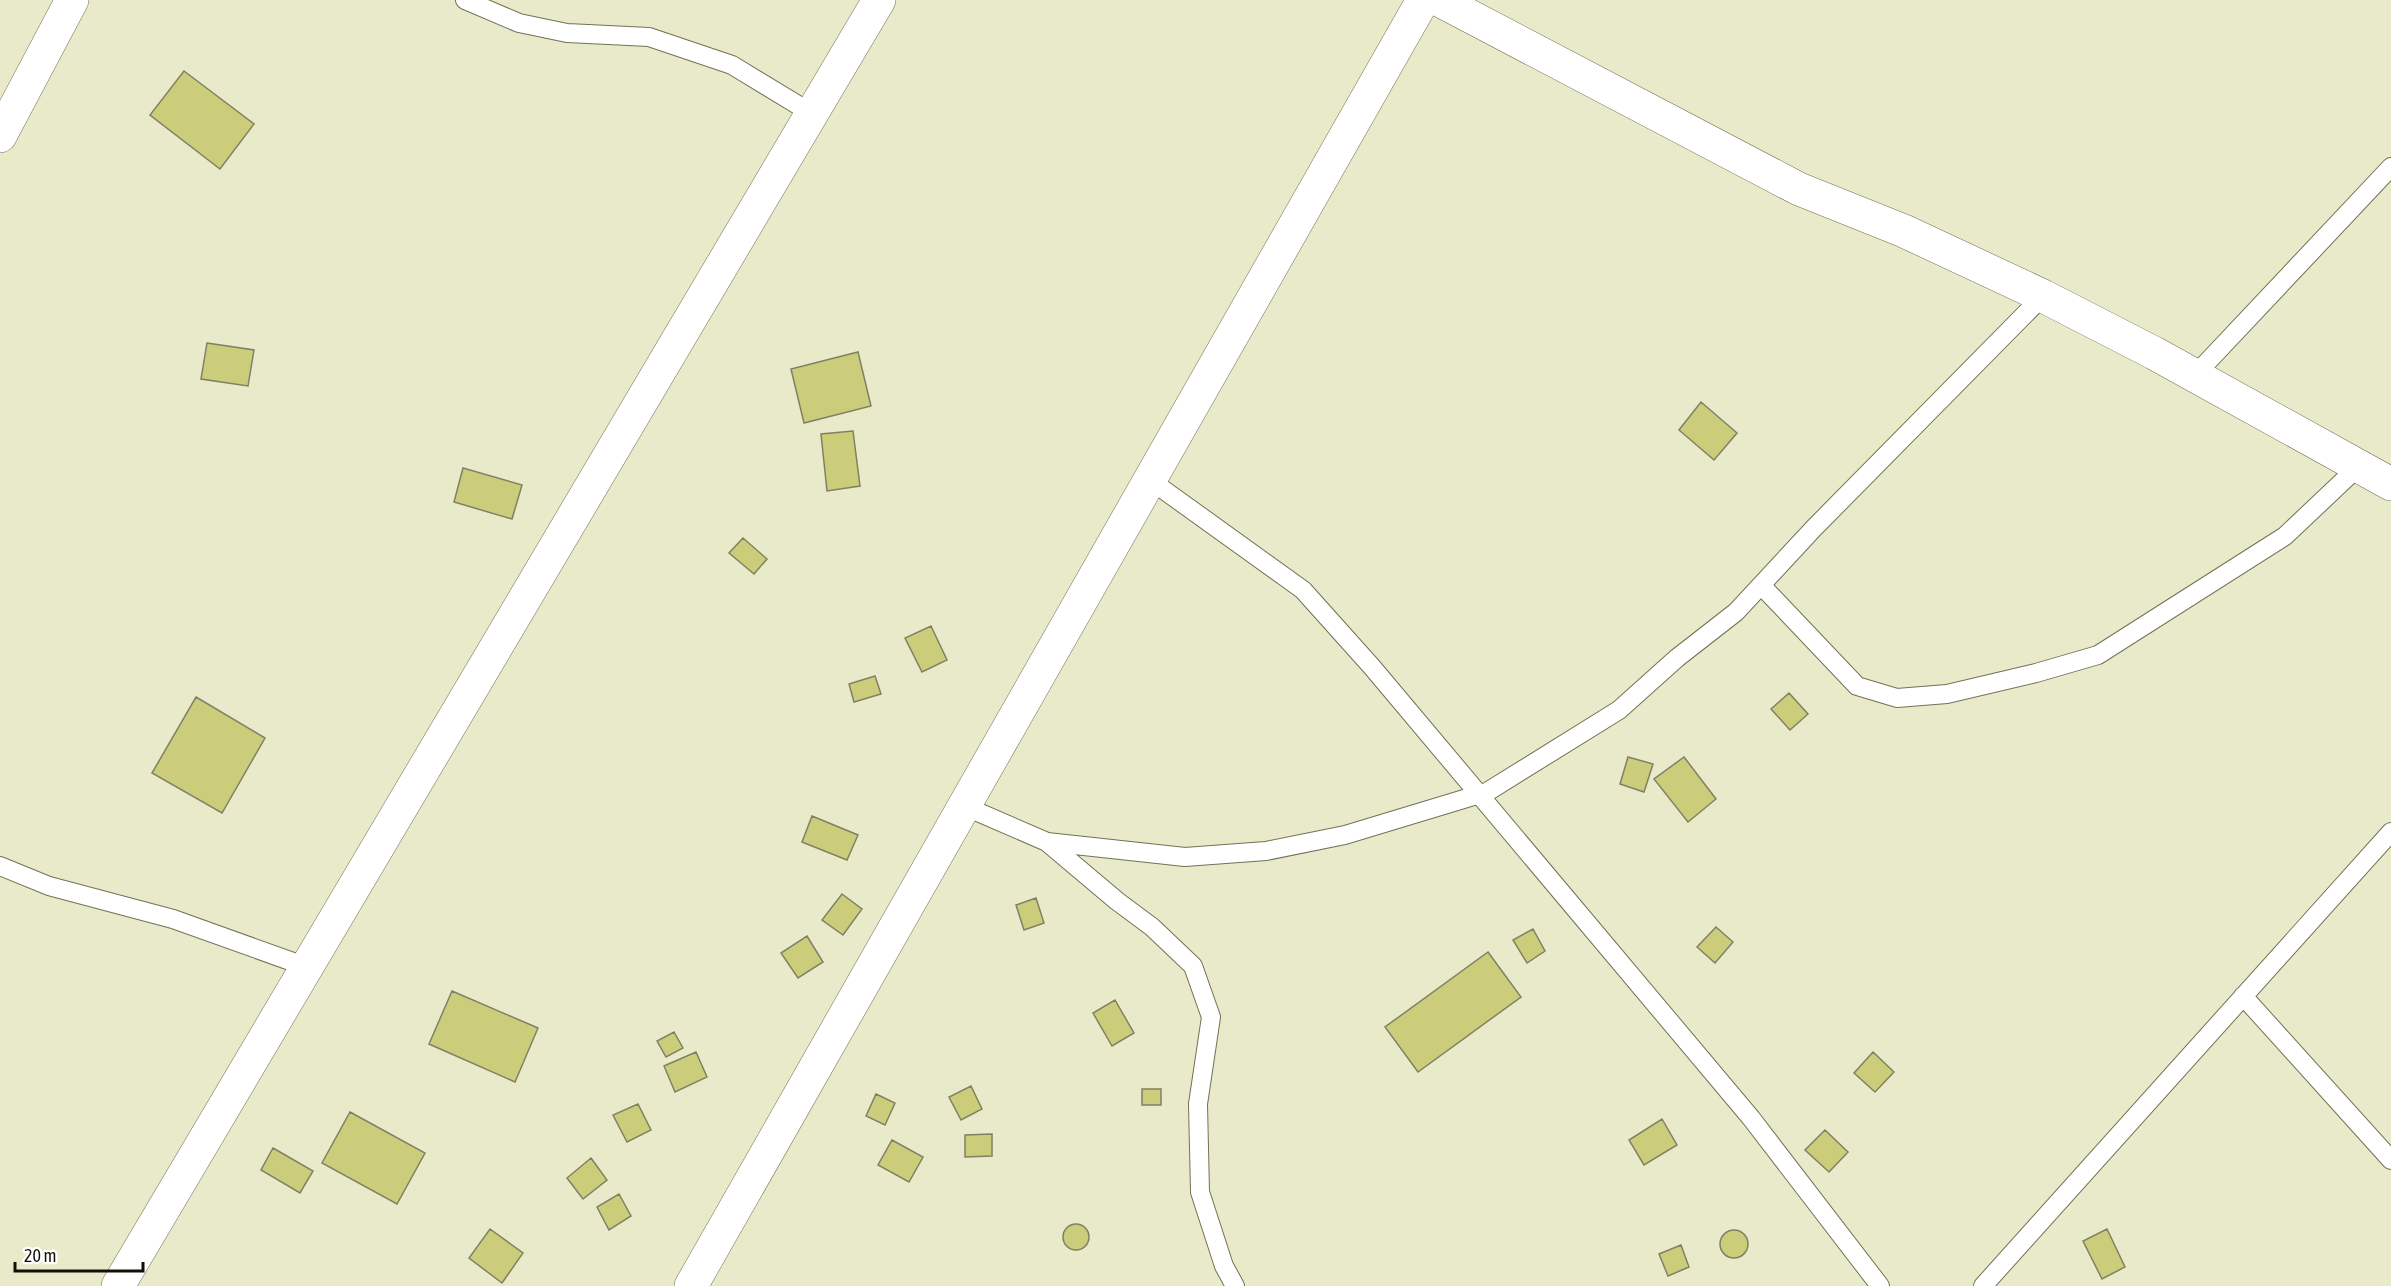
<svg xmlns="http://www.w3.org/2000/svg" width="2391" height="1286" font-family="'Asap Condensed',sans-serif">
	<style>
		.building { fill: #cccd7a; stroke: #808164; stroke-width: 1.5 }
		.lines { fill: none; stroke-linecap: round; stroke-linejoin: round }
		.service-casing { stroke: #727256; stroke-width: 20 }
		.minor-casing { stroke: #727256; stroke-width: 34 }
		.service { stroke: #fff; stroke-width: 18 }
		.minor { stroke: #fff; stroke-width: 33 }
	</style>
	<rect width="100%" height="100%" fill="#e8eaca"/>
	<path class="building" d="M184 71 254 124 220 169 150 115Z
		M207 343 254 350 248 386 201 379Z
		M858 352 871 406 804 423 791 369Z
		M1701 402 1737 433 1714 460 1679 430Z
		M853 431 860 486 827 491 821 434Z
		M463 468 522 485 512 519 454 502Z
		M743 538 767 559 754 574 729 553Z
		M931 626 947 660 922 672 905 638Z
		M875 676 881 694 854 702 849 684Z
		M1789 693 1808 714 1790 730 1771 709Z
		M196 697 265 738 222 813 152 773Z
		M1628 757 1653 764 1644 792 1620 784Z
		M1684 757 1716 799 1688 822 1654 779Z
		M812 816 858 835 847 860 802 842Z
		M842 894 862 909 843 935 822 920Z
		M1036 898 1044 923 1024 930 1016 905Z
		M1716 927 1733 942 1715 963 1697 947Z
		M1533 929 1545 951 1527 963 1513 940Z
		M807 936 823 962 798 978 781 953Z
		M1488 952 1521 997 1418 1072 1385 1027Z
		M452 991 538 1028 515 1082 429 1044Z
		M1115 1000 1134 1033 1112 1046 1093 1013Z
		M674 1032 683 1048 666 1057 657 1041Z
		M696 1052 707 1077 675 1092 664 1066Z
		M1873 1052 1894 1072 1875 1092 1854 1073Z
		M971 1086 982 1109 961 1120 949 1097Z
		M1142 1089H1161V1105H1142Z
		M876 1094 895 1103 885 1125 866 1116Z
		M638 1104 651 1130 627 1142 613 1115Z
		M350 1112 425 1153 397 1204 322 1163Z
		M1662 1119 1677 1145 1644 1165 1629 1140Z
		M1825 1130 1848 1152 1829 1172 1805 1150Z
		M992 1134V1156L965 1157V1135Z
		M892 1140 923 1157 909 1182 878 1165Z
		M273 1148 313 1171 300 1193 261 1170Z
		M591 1158 607 1180 583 1199 567 1178Z
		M619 1194 631 1216 609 1230 597 1207Z
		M1063 1237a13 13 0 1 1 26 0a13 13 0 1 1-26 0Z
		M490 1229 523 1253 502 1283 469 1258Z
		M2107 1229 2125 1267 2102 1279 2083 1241Z
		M1720 1244a14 14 0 1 1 28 0a14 14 0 1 1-28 0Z
		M1681 1245 1689 1267 1668 1276 1659 1254Z"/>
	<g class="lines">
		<g class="service-casing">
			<path id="service" d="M465 0 519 23 567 33 649 37 732 65 811 113
				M2195 375 2391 167
				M1150 480 1303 590 1372 667 1751 1118 1880 1286
				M1761 585 1857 686 1897 698 1947 694 2036 673 2098 655 2285 536 2359 466
				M964 806 1047 842 1185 857 1266 851 1345 835 1487 792 1619 710 1677 658 1736 612 1814 528 2043 296
				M1047 842 1117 901 1152 927 1193 966 1211 1017 1198 1104 1200 1192 1224 1266 1235 1286
				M0 866 49 886 173 919 307 967
				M2243 996 2391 1160
				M1983 1286 2391 832"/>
		</g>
		<g class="minor-casing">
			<path id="minor" d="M1439 0 1799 189 1904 231 2043 296 2154 353 2391 484
				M0 136 72 0
				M118 1286 879 0
				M691 1286 1423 0"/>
		</g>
		<use href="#service" class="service"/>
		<use href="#minor" class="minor"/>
	</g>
	<path d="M15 1262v9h128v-9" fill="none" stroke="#111106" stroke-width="3"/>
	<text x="24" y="1262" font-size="18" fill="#111106" stroke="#ffffff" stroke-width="4.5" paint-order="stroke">20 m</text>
</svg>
